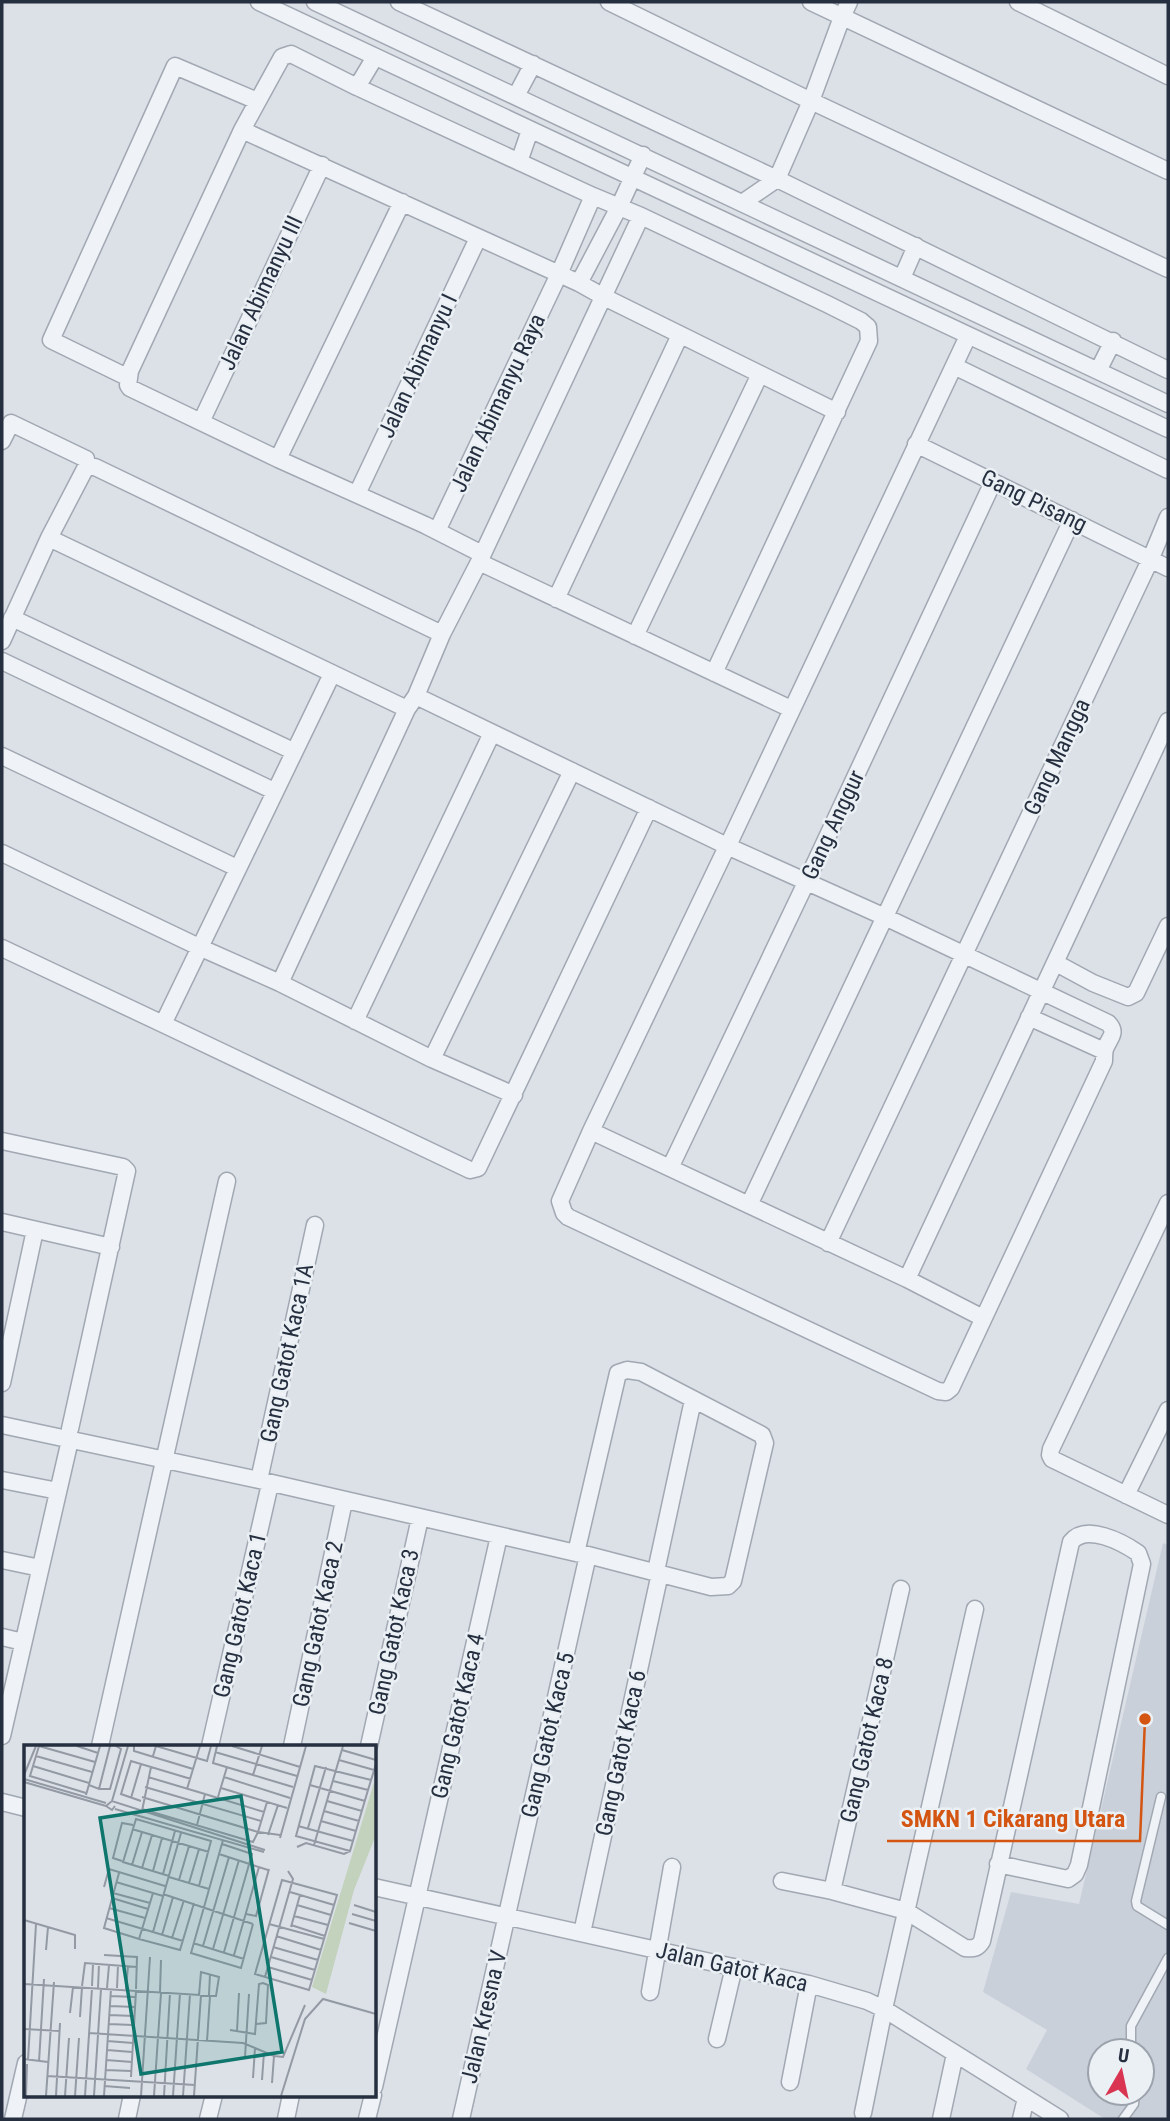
<svg xmlns="http://www.w3.org/2000/svg" width="1170" height="2121" font-family="'Roboto Condensed',sans-serif">
	<style>
		.built { fill: #cad0da; fill-rule: evenodd }
		.lines { fill: none; stroke-linecap: round; stroke-linejoin: round }
		.service-casing { stroke: #a1a8b2; stroke-width: 11 }
		.minor-casing { stroke: #a1a8b2; stroke-width: 19 }
		.service { stroke: #eff2f6; stroke-width: 8 }
		.minor { stroke: #eff2f6; stroke-width: 16 }
		.labels { text-anchor: middle; dominant-baseline: central; stroke-width: 5; stroke-linejoin: round; paint-order: stroke }
		.street-label { font-size: 23px; fill: #252f3f; stroke: #ebf0f5 }
		.inset-road { fill: none; stroke: #939aa4; stroke-width: 2 }
		.view { fill: #0f766e; fill-opacity: 0.15; stroke: #0f766e; stroke-width: 3.5 }
		.inset-edge { fill: none; stroke: #252f3f; stroke-width: 3.5 }
		.leader { fill: none; stroke: #d45511; stroke-width: 2.5 }
		.callout-dot { fill: #d45511; stroke: #ebf0f5; stroke-width: 2.5 }
		.callout-label { font-size: 24px; text-anchor: middle; font-weight: bold; fill: #d45511; stroke: #ebf0f5; stroke-width: 5; stroke-linejoin: round; paint-order: stroke }
	</style>
	<rect width="100%" height="100%" fill="#dce1e8"/>
	<path class="built" d="M1163 1543 1168 1545V2119H1105L1026 2069 1047 2030 983 1992 1011 1892 1079 1904ZM1100 2051H1142V2093H1100Z"/>
	<g class="lines">
		<g class="service-casing">
			<path id="service" d="M1161 1797 1136 1901 1137 1906 1168 1925
				M1131 2051V2026L1168 1958
				M1123 2119 1134 2104 1135 2093"/>
		</g>
		<g class="minor-casing">
			<path id="minor" d="M259 2 1168 429
				M315 2 1168 404
				M399 2 777 179 1168 370
				M609 2 811 101 1168 269
				M811 2 1168 171
				M1018 2 1168 76
				M357 87 375 57
				M516 96 533 64
				M242 130 579 283 604 297 837 412
				M519 162 530 130
				M742 203 777 179 811 101 842 17 849 2
				M902 278 916 246
				M579 283 619 207 643 155
				M954 366 1168 470
				M1098 371 1113 341
				M129 378 51 340 175 66 257 101
				M201 422 322 165
				M2 441 11 423 86 459V467L49 538 2 641
				M916 444 1168 568
				M278 459 402 202
				M86 467H95L442 634
				M357 494 478 238
				M437 531 559 274 593 196
				M49 538 407 709
				M482 554 425 525 278 459 130 388 128 385 130 371 242 130 282 57 291 54 357 87 593 196 641 216 827 304 861 321 868 327 869 341 714 673
				M479 562 791 709
				M556 599 680 335
				M12 618 293 751
				M635 636 760 374
				M2 661 274 791
				M416 696 727 846 885 917 1108 1023C1118 1033 1109 1038 1105 1049 1104 1053 1104 1057 1104 1061L951 1388 946 1392 938 1391 568 1217 564 1213 560 1201 591 1131 723 855 731 839 968 336
				M2 756 237 868
				M2 853 199 947 280 983
				M2 948 163 1024 332 674
				M1056 963 1093 983 1128 997 1136 993 1168 926
				M1029 1017 1104 1051
				M355 1021 492 733
				M163 1024 470 1170 478 1168 649 808
				M432 1059 572 771
				M514 1095 432 1059 280 983 407 709 416 696 442 634 479 562 641 216
				M591 1131 907 1279 983 1318
				M2 1141 123 1167 127 1171 70 1429
				M670 1168 802 891 993 482
				M1168 1203 1051 1449 1050 1455 1052 1459 1168 1515
				M749 1205 1072 520
				M2 1222 111 1247
				M828 1243 1151 558 1168 517
				M907 1279 1168 721
				M2 1383 35 1230
				M2 1425 259 1480 576 1553 588 1555 711 1587 728 1586 733 1581 765 1443 762 1435 641 1372 627 1370 618 1373 576 1553
				M2 1480 58 1491
				M259 1480 315 1225
				M1126 1495 1168 1410
				M2 1560 40 1568
				M656 1571 693 1400
				M2 1637 23 1642
				M2 1736 70 1440
				M100 1746 227 1181
				M210 1746 270 1484
				M292 1746 344 1501
				M369 1746 420 1518
				M2 1802 26 1808
				M782 1881 832 1891 906 1911 965 1948C974 1949 978 1948 982 1941L1071 1542C1086 1523 1122 1542 1138 1553L1142 1564 1079 1865 1075 1874 1068 1879 998 1864
				M374 1887 809 1984 867 2001 884 2009 1060 2119
				M832 1891 901 1589
				M582 1933 660 1573
				M650 1992 672 1867
				M717 2039 734 1967
				M790 2082 809 1984
				M374 2087 499 1536
				M863 2113 884 2009 975 1609
				M13 2119 26 2063
				M127 2119 132 2095
				M208 2119 214 2095
				M286 2119 291 2095
				M367 2119 373 2095
				M461 2119 588 1555
				M941 2119 955 2054
				M1021 2119 1026 2098"/>
		</g>
		<use href="#service" class="service"/>
		<use href="#minor" class="minor"/>
	</g>
	<g class="labels">
		<g class="street-label">
			<text transform="translate(261 293) rotate(-65)">Jalan Abimanyu III</text>
			<text transform="translate(418 366) rotate(-65)">Jalan Abimanyu I</text>
			<text transform="translate(498 403) rotate(-65)">Jalan Abimanyu Raya</text>
			<text transform="translate(1034 501) rotate(26)">Gang Pisang</text>
			<text transform="translate(1057 757) rotate(-65)">Gang Mangga</text>
			<text transform="translate(833 825) rotate(-65)">Gang Anggur</text>
			<text transform="translate(287 1353) rotate(-78)">Gang Gatot Kaca 1A</text>
			<text transform="translate(240 1615) rotate(-77)">Gang Gatot Kaca 1</text>
			<text transform="translate(318 1624) rotate(-78)">Gang Gatot Kaca 2</text>
			<text transform="translate(394 1632) rotate(-78)">Gang Gatot Kaca 3</text>
			<text transform="translate(458 1716) rotate(-77)">Gang Gatot Kaca 4</text>
			<text transform="translate(548 1735) rotate(-77)">Gang Gatot Kaca 5</text>
			<text transform="translate(867 1740) rotate(-77)">Gang Gatot Kaca 8</text>
			<text transform="translate(621 1753) rotate(-78)">Gang Gatot Kaca 6</text>
			<text transform="translate(732 1967) rotate(13)">Jalan Gatot Kaca</text>
			<text transform="translate(484 2017) rotate(-77)">Jalan Kresna V</text>
		</g>
	</g>
	<g transform="translate(24 1745)">
		<rect width="352" height="352" fill="#dce1e8"/>
		<path d="M352 31V90L330 145 302 249 288 242Z" fill="#c3d2bc"/>
		<path class="inset-road" d="M15 1 6 31 62 48M15 1 71 17M53 1 74 8M110 1V6L169 24M193 1 189 18 269 42M208 1 276 22M318 5 352 15M191 7 273 31M12 11 68 27M129 11 132 1 183 16 187 1M315 15 350 25M9 21 65 38M0 30 12 1M229 30 238 1M124 32 181 49M200 32 266 53M0 34 82 58M347 35 291 21 272 91 326 106 344 45 352 19M309 36 344 45M0 37 82 61M65 40 75 44 86 1M286 40 341 56M121 42 237 76M197 43 263 63M75 44H86L97 4 92 1M163 44 176 1M62 50 76 1M118 52 234 87 229 97 118 64M194 52 203 22M107 53 117 19M88 56 104 1M117 56 97 49 107 16 167 34M303 56 338 66M91 61 88 65 82 61 88 56 241 105M91 64 240 107M118 66 127 22M300 66 335 76M240 67 234 87 256 90M297 76 332 86M173 80 181 49 240 67 243 57M274 81 329 96M284 83 302 22M108 84 185 107M157 88 129 187 159 196M244 90 254 60M256 93 282 1M199 95 167 208 217 223 229 179M198 99 228 109 200 207M290 100 319 1M273 102 282 98 320 109 326 106M195 109 244 125M98 116 89 113 98 78 109 80M108 120 118 87M118 123 128 90M129 126 138 93M95 128 80 183 115 194 129 148M139 129 151 86M145 131 99 117 112 74 187 96 175 141M145 132 185 144M155 135 165 101M258 135 313 150 285 245 231 229ZM92 137 139 151M165 138 175 104M80 142 85 124 141 141M266 147 310 160M89 148 126 158M139 149 229 179M88 153 124 164M273 160 307 170M330 160 352 167M85 163 121 173M222 169 232 171 245 124M328 169 352 176M270 171 304 180M82 173 129 187M0 175 51 190V204M325 178 352 186M245 179 300 194M267 180 301 191M267 182 276 150M138 190 149 152M252 191 297 205M148 193 160 155M115 194 156 205 170 158M169 198 220 214M179 201 205 112M249 202 294 215M189 204 215 115M22 205 24 182M80 210 113 212 112 244M210 210 235 122M247 212 291 225M244 222 288 235M241 232 269 134 264 126M0 239 192 251 195 232 177 227 175 250M58 241 61 218 113 222M68 241 69 219M74 243 75 219M83 243 85 220M93 243 94 220M102 244 104 221M136 247 137 215M185 250 186 229M86 251 111 252M86 261 111 262M46 268 49 242M85 270 110 271M56 272 58 242M84 279 109 280M0 284 36 286M206 285 231 289 235 239 239 238 244 240 242 278 232 279M213 286 215 248M65 288 219 298 250 311 248 338M83 296 109 298M183 296 186 251M83 305 108 307M250 311 259 312 281 260M221 312 225 249M0 314 24 317M4 315 12 179M82 315 108 317M15 317 20 234M81 325 107 326M23 331 171 340M107 332 112 246M229 333 231 303M238 335 240 307M80 341 106 343M2 351 3 319M22 351 30 237M32 351 36 278M41 351 45 293M51 351 55 293M61 351 68 243M70 351 77 244M80 351 87 244M117 351 126 212M130 351 137 248M140 351 146 248M149 351 156 248M159 351 166 249M170 351 177 250M257 351 281 274 299 254 352 269"/>
		<path class="view" d="M217 51 258 307 117 329 76 73Z"/>
		<rect width="352" height="352" class="inset-edge"/>
	</g>
	<path class="leader" d="M1145 1719L1140 1841H887"/>
	<circle class="callout-dot" cx="1145" cy="1719" r="7"/>
	<g class="callout-label">
		<text x="1013" y="1827">SMKN 1 Cikarang Utara</text>
	</g>
	<rect width="1170" height="2121" fill="none" stroke="#252f3f" stroke-width="7"/>
	<g transform="translate(1121 2072) rotate(9)"><circle r="33" fill="#ebf0f5" stroke="#9ca3ac" stroke-width="2"/>
	<path d="M0-5L12 26L0 18L-12 26Z" fill="#d93552"/>
	<text y="-10" font-size="19" font-weight="bold" text-anchor="middle" fill="#252f3f">U</text>
	</g>
</svg>
